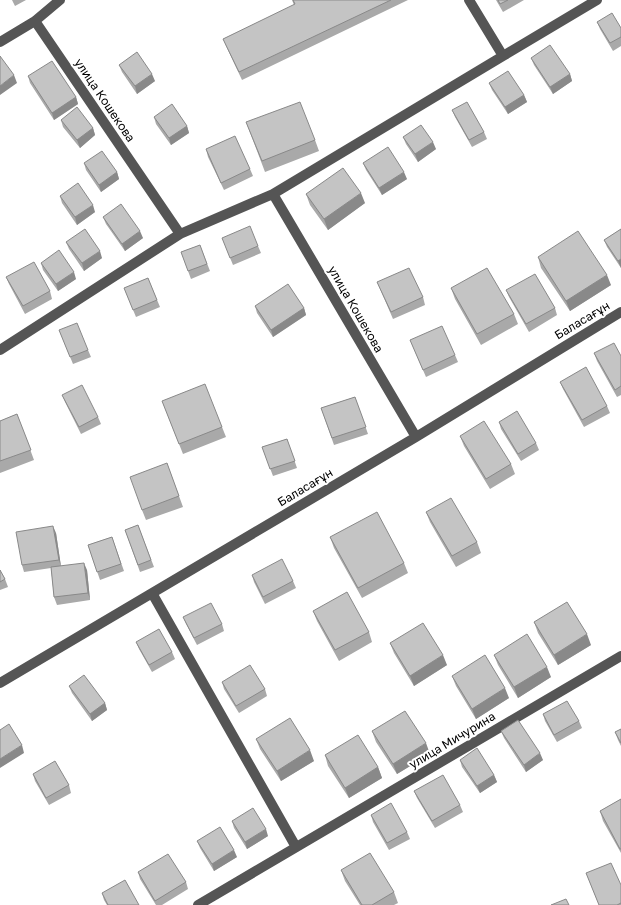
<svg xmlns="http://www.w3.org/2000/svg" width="621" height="905" font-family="'Golos Text',sans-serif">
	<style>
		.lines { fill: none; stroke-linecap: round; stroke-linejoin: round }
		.minor { stroke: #555; stroke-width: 10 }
		.wall { fill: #a9a9a9 }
		.shaded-wall { fill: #898989 }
		.building { fill: #c4c4c4; stroke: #898989 }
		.labels { text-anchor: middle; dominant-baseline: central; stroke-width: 4; stroke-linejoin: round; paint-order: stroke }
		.street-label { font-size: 12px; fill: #000; stroke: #fff }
	</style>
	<rect width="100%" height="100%" fill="#fff"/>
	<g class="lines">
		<path class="minor" d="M35 21 180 234
			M0 42 35 21 60 0
			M503 56 597 0
			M0 350 180 234 273 194
			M416 437 273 194 503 56 469 0
			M152 593 296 847
			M0 683 416 437 621 312
			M198 905 621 656"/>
	</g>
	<path class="wall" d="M12 0H26L15 6Z
		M292 0H408L242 80 226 46 223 39 294 5Z
		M496 0H524L503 12Z
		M597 22 621 28V46L613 51 600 29Z
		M531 58 570 74 572 81 553 94 534 65Z
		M119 65 155 81 137 94 122 72Z
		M28 76 76 97 78 104 54 120 30 83Z
		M489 83 524 95 527 102 508 114 492 90Z
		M452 110 484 132 487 139 472 147 455 117Z
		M154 117 187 126 189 133 171 145 156 124Z
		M61 120 93 128 95 135 80 148 63 127Z
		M246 122 315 140 319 151 265 172Z
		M403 137 436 149 418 162 406 144Z
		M206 149 250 169 253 176 224 190 208 157Z
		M84 163 117 172 119 179 101 192 86 170Z
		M363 163 407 179 382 195 366 170Z
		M306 194 365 203 328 230 310 205Z
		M60 196 95 212 77 225 62 203Z
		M103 217 143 238 125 251 106 224Z
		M621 229V268L607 247 604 240Z
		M222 238 258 246 261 253 233 265Z
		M66 242 102 258 84 271 69 249Z
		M200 245 210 271 191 279 181 252Z
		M538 257 611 285 570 311 541 268Z
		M41 263 76 279 58 291 43 270Z
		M6 277 50 291 52 299 25 314 9 284Z
		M148 278 160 307 136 317 124 288Z
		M377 282 423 297 425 305 393 319Z
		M451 288 514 314 518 324 481 345 455 299Z
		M506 290 555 308 557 315 529 332 509 297Z
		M255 306 304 308 306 315 273 337 257 313Z
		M59 330 88 350 91 357 73 364Z
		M410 340 455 355 458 362 426 377Z
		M594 353 621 356V395L617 397 597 361Z
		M560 382 607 406 610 413 584 427 563 389Z
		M62 395 98 417 101 424 81 434 65 402Z
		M355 397 368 434 334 445 321 408Z
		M162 401 222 427 226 437 183 454Z
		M17 414 34 460 0 473V421Z
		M499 422 536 443 539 450 521 461 501 429Z
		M460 436 511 464 515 474 490 489 464 446Z
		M287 439 297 468 273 476 262 447Z
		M167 463 183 507 146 520 142 510Z
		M426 512 477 542 481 553 456 567 430 522Z
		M138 525 154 567 140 572 125 530Z
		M56 533 61 566 87 570 90 600 57 605 54 597 51 568 24 572 22 565Z
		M112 537 124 571 100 580 88 545Z
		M330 537 404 563 408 573 362 598 334 548Z
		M0 570 5 579 8 587 0 590Z
		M252 575 293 581 296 588 265 604 254 582Z
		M313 611 369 632 372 642 339 661 317 621Z
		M183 617 222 624 224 631 197 645 186 624Z
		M534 622 591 645 558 665 538 633Z
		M136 642 172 652 175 659 152 672 139 649Z
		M390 643 447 665 414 686 394 653Z
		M494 655 551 677 518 698 498 665Z
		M452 676 509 698 476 719 456 686Z
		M222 682 265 689 267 696 239 713 224 689Z
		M69 686 105 703 107 710 92 721 72 693Z
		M543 714 579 721 582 728 557 742 545 721Z
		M621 729V746L618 740 615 732Z
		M372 731 430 754 397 774 376 742Z
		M501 731 543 760 526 772 504 738Z
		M256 739 314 761 281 781 260 749Z
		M325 755 378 767 382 778 349 798 328 766Z
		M460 760 494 775 497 782 480 793 462 767Z
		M33 774 69 785 71 793 49 805 35 781Z
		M414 791 460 805 463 812 435 828 417 798Z
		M621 799V853L603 821 600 811Z
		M371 815 407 832 410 839 389 850 373 822Z
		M232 821 268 836 247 849 234 828Z
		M197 841 237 857 214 871 200 848Z
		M341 870 394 892 398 903 394 905H360L345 881Z
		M138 872 186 882 188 889 162 905H156L140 879Z
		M586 873 621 885V905H599Z
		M102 893 139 905H107L104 900Z"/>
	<path class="shaded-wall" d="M152 74 155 81 137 94 135 86Z
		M570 74 572 81 553 94 550 87Z
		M14 75 17 83 0 95V86Z
		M524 95 527 102 508 114 505 107Z
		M76 97 78 104 54 120 52 113Z
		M187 126 189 133 171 145 169 138Z
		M93 128 95 135 80 148 77 140Z
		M433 142 436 149 418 162 415 154Z
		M117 172 119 179 101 192 99 185Z
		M404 172 407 179 382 195 379 188Z
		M361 193 365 203 328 230 324 219Z
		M93 205 95 212 77 225 75 217Z
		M140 231 143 238 125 251 122 244Z
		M100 251 102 258 84 271 82 263Z
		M621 259V268L618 261Z
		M74 272 76 279 58 291 56 284Z
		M607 275 611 285 570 311 566 301Z
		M304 308 306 315 273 337 271 330Z
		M53 526 56 533 61 567 59 560Z
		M84 563 87 570 90 600 88 593Z
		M587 634 591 645 558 665 554 655Z
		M443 655 447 665 414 686 410 676Z
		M547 667 551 677 518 698 514 687Z
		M505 688 509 698 476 719 472 709Z
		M105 703 107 710 92 721 90 714Z
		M426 743 430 754 397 774 393 764Z
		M22 745 24 753 0 768V759Z
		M310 750 314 761 281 781 277 771Z
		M540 753 543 760 526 772 524 765Z
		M378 767 382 778 349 798 345 788Z
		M494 775 497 782 480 793 477 786Z
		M266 829 268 836 247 849 245 842Z
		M234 850 237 857 214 871 212 864Z"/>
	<path class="building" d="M293 0H391L239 72 223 39 295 4Z
		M498 0H508L500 4Z
		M612 13 621 28V37L610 43 597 22Z
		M550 45 570 74 550 87 531 58Z
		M137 52 152 74 135 86 119 65Z
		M0 56 14 75 0 86Z
		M52 61 76 97 52 113 28 76Z
		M508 71 524 95 505 107 489 83Z
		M300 102 315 140 262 161 246 122Z
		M467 102 484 132 469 140 452 110Z
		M172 104 187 126 169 138 154 117Z
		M77 107 93 128 77 140 61 120Z
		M421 125 433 142 415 154 403 137Z
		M235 136 250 169 221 183 206 149Z
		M388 147 404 172 379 188 363 163Z
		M102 151 117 172 99 185 84 163Z
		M343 168 361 193 324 219 306 194Z
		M78 183 93 205 75 217 60 196Z
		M121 204 140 231 122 244 103 217Z
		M250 226 258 246 230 258 222 238Z
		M85 229 100 251 82 263 66 242Z
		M621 229V259L618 261 604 240Z
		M578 231 607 275 566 301 538 257Z
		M200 245 207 264 188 271 181 252Z
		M59 250 74 272 56 284 41 263Z
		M34 262 50 291 23 306 6 277Z
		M409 268 423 297 391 312 377 282Z
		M487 268 514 314 477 334 451 288Z
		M535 274 555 308 526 324 506 290Z
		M148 278 157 300 133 310 124 288Z
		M288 284 304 308 271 330 255 306Z
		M77 323 88 350 70 357 59 330Z
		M442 326 455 355 423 370 410 340Z
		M614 343 621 356V386L615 390 594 353Z
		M586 367 607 406 582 420 560 382Z
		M205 384 222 427 179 444 162 401Z
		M82 385 98 417 79 427 62 395Z
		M355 397 366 427 332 438 321 408Z
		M517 411 536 443 518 454 499 422Z
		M17 414 31 450 0 461V421Z
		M484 421 511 464 486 479 460 436Z
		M287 439 295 461 270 469 262 447Z
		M167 463 179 496 142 510 130 477Z
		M451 498 477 542 452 556 426 512Z
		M377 512 404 563 358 588 330 537Z
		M138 525 151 560 138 565 125 530Z
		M53 526 59 560 22 565 16 532Z
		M112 537 121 564 97 572 88 545Z
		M282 559 293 581 263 597 252 575Z
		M84 563 88 593 54 597 51 567Z
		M0 570 5 579 0 582Z
		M347 592 369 632 335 650 313 611Z
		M567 602 587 634 554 655 534 622Z
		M211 603 222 624 194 638 183 617Z
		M423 623 443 655 410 676 390 643Z
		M159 629 172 652 149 665 136 642Z
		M527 634 547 667 514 687 494 655Z
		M485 655 505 688 472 709 452 676Z
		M250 665 265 689 236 706 222 682Z
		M84 675 105 703 90 714 69 686Z
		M567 701 579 721 554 735 543 714Z
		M405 711 426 743 393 764 372 731Z
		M290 718 310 750 277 771 256 739Z
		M518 720 540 753 524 765 501 731Z
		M9 724 22 745 0 759V730Z
		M621 729V743L615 732Z
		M358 735 378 767 345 788 325 755Z
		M477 748 494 775 477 786 460 760Z
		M55 761 69 785 46 798 33 774Z
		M443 775 460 805 432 821 414 791Z
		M621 799V849H620L600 811Z
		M391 803 407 832 387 843 371 815Z
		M253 808 266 829 245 842 232 821Z
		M220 827 234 850 212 864 197 841Z
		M370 853 394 892 372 905H362L341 870Z
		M168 854 186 882 155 901 138 872Z
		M611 863 621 885V903L617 905H599L586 873Z
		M125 880 139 905H108L102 893Z
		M566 899 569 905H551Z"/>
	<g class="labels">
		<g class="street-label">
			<text transform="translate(105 100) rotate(56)">улица Кошекова</text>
			<text transform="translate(356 309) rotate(60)">улица Кошекова</text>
			<text transform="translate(582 320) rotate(-31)">Баласағұн</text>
			<text transform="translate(305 487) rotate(-31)">Баласағұн</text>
			<text transform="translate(452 740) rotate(-31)">улица Мичурина</text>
		</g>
	</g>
</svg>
